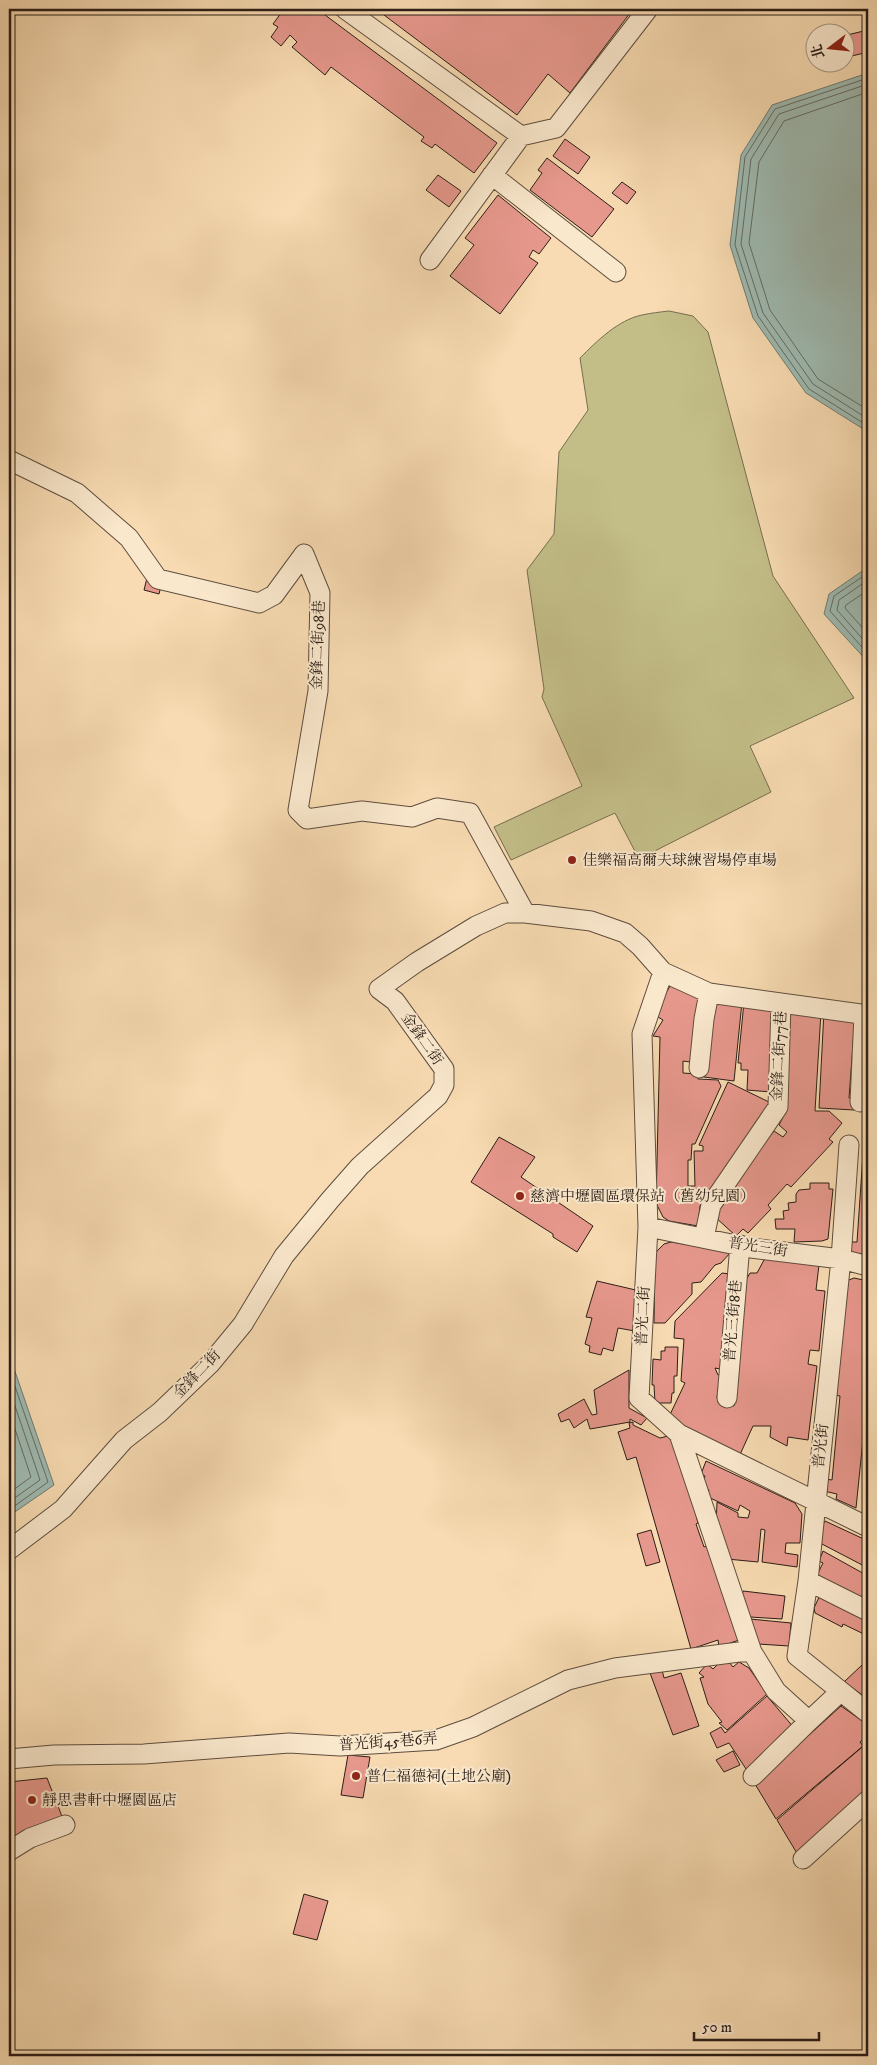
<svg xmlns="http://www.w3.org/2000/svg" width="877" height="2065" font-family="'IM FELL DW Pica','Noto Serif TC',serif">
	<style>
		.green { fill: #c3be88; stroke: #776e50 }
		.water { fill: #9ebab1; stroke: #707c73 }
		.lines { fill: none; stroke-linecap: round; stroke-linejoin: round }
		.shore { stroke: #646c64; stroke-width: 1 }
		.building { fill: #e7988d; stroke: #2b1e17 }
		.minor-casing { stroke: #5e4d3e; stroke-width: 21 }
		.minor { stroke: #fae8cd; stroke-width: 19 }
		.poi-dot { fill: #8f2418; stroke: #fae8cd; stroke-width: 2 }
		.labels { text-anchor: middle; dominant-baseline: central; stroke-width: 4; stroke-linejoin: round; paint-order: stroke }
		.street-label { font-size: 15px; fill: #2b1e17; stroke: #fae8cd }
		.poi-label { font-size: 15px; fill: #2b1e17; stroke: #fae8cd; text-anchor: start }
	</style>
	<rect width="100%" height="100%" fill="#f8dbb2"/>
	<filter id="stains"><feTurbulence type="fractalNoise" baseFrequency=".004" numOctaves="4"/><feColorMatrix values="0 0 0 0 .2 0 0 0 0 .09 0 0 0 0 .02 0 0 0 .5 -.17"/></filter>
	<radialGradient id="worn" r=".72"><stop offset=".6" stop-color="#630" stop-opacity="0"/><stop offset="1" stop-color="#630" stop-opacity=".3"/></radialGradient>
	<path class="green" d="M669 311 693 316 708 332 773 576 854 698 750 746 771 792 639 859 615 813 511 860 494 827 582 786 542 697 544 689 527 570 554 534 559 452 588 410 580 358C597 341 618 320 642 315 651 313 660 312 669 311Z"/>
	<path class="water" d="M868 73V432L806 393 753 318 730 245 741 155 772 105Z
		M868 567V662L824 614 829 594Z
		M9 1354 54 1485 9 1516Z"/>
	<g class="lines">
		<path class="shore" d="M868 78 775 109 745 157 735 245 758 316 809 389 868 426
			M868 84 779 114 751 159 741 244 763 313 813 384 868 419
			M868 92 784 121 759 162 749 243 770 310 818 379 868 410
			M868 573 834 596 830 611 868 654
			M868 580 839 600 837 610 868 645
			M868 590 846 605 845 608 868 634
			M9 1369 48 1482 9 1510
			M9 1388 40 1480 9 1502
			M9 1411 31 1477 9 1493"/>
	</g>
	<path class="building" d="M284 9H317L497 143 474 173 435 144 432 148 421 141 424 137 331 67 325 75 292 47 297 42 290 35 281 46 271 37 278 27 273 24Z
		M376 9H633L570 93 548 74 517 115Z
		M868 30V52L852 56 847 35Z
		M565 139 590 157 578 174 553 156Z
		M547 158 614 209 592 237 530 190 542 173 538 170Z
		M438 175 461 191 449 207 426 190Z
		M622 182 636 192 627 204 612 193Z
		M498 195 551 238 539 254 533 250 529 257 538 263 500 314 450 276 474 245 465 238Z
		M147 578 162 582 159 594 144 590Z
		M675 978 701 996 690 1062 683 1061V1073L697 1074 698 1079 718 1080 721 1086 695 1144H692L691 1160H688V1186H695L694 1151H703V1146L699 1145 728 1082 769 1102 766 1110 700 1206 698 1226 669 1221 663 1217 656 1203 660 1037 653 1036 663 1020 653 1014Z
		M716 999 742 1002 734 1081 704 1077Z
		M744 1002 775 1009 771 1092 747 1090 748 1070H741V1063H738Z
		M795 1010 821 1012 815 1111H829L842 1123 829 1139 833 1142 791 1187 787 1184 768 1205 771 1209 748 1233 743 1229 736 1236 714 1216 727 1199 723 1196 774 1131 783 1137 787 1132 779 1125 784 1115 789 1016Z
		M824 1011 855 1018 849 1098 855 1099 854 1110 819 1108Z
		M865 1125H868V1255L848 1253V1242H857Z
		M499 1137 535 1157 521 1177 593 1226 577 1252 553 1237V1234L471 1182Z
		M810 1183H829V1189H833L828 1239 822 1241 794 1242 795 1229H776L775 1219H784L783 1211 789 1210 788 1203 796 1202V1194L799 1190 810 1189Z
		M671 1242 731 1252 721 1263 715 1265 701 1282 692 1283V1294L665 1323H654L655 1256 657 1251 664 1244Z
		M770 1258 819 1265 816 1290 825 1291 819 1351 810 1350 808 1364 817 1366 808 1440 788 1437 787 1446 770 1437 771 1426H753L738 1459 667 1421 685 1383 681 1381 684 1339 674 1338 675 1321 722 1273 730 1274 720 1369 715 1368 718 1375H720L717 1398 734 1406 744 1287H746V1280L750 1273H757L764 1260Z
		M854 1278 868 1281V1411L866 1410 856 1508 836 1499 837 1494 824 1491 826 1479 832 1480 840 1396 834 1395 844 1282Z
		M597 1281 640 1291 635 1331 618 1328 613 1351 603 1348 601 1355 589 1352 590 1346 585 1344 592 1318 586 1317Z
		M665 1347H678L677 1376H674V1393H672L671 1403H655L654 1385H652L653 1359 661 1360V1351H665Z
		M629 1370V1408L647 1418 641 1425 630 1419V1422L590 1429 587 1419 574 1428 569 1419 561 1422 558 1414 584 1399 592 1415 597 1414 594 1390Z
		M633 1422V1425L660 1438 672 1435 685 1471 698 1523 696 1524 704 1547 707 1546 739 1640 719 1647 718 1640 691 1649 636 1457 627 1460 618 1432 630 1428 629 1423Z
		M706 1461 795 1503 802 1514 800 1543H786L785 1553 798 1555 797 1567 762 1562 765 1530 761 1529 758 1562 727 1559 716 1526 717 1502 738 1513V1517L748 1518 750 1511 740 1505 738 1511 706 1496 709 1490 702 1486 705 1476 701 1474Z
		M825 1521 868 1541V1568L820 1543 821 1528Z
		M651 1530 660 1562 646 1566 637 1534Z
		M823 1551 868 1576V1603L816 1577 823 1563 819 1561Z
		M743 1591 785 1596 782 1619 750 1617 742 1597Z
		M820 1595 868 1619V1636L843 1624 842 1627 815 1613 814 1608Z
		M750 1619 791 1623 789 1646 758 1644Z
		M720 1662H729L733 1667 739 1662 749 1668 767 1694 727 1730 719 1723 722 1722 708 1704 700 1678 704 1677 699 1673 707 1664 713 1669Z
		M862 1665 868 1670V1699L844 1682Z
		M662 1670 664 1678 681 1673 699 1726 673 1735 650 1673Z
		M767 1696 795 1729 748 1772 729 1743 717 1748 710 1733 721 1727 725 1733Z
		M841 1706 868 1725V1735L860 1742 863 1746 776 1819 755 1784Z
		M868 1742V1792L798 1855 777 1820Z
		M733 1751 740 1765 724 1772 716 1760Z
		M348 1755 370 1757 363 1798 341 1795Z
		M47 1778 63 1819 9 1841V1782Z
		M304 1894 328 1901 317 1940 293 1934Z"/>
	<g class="lines">
		<g class="minor-casing">
			<path id="minor" d="M345 9 521 136
				M492 175 616 272
				M430 260 521 136 556 128 648 9
				M9 460 77 493 129 538 158 579 259 603 274 595 304 554 320 593 318 691 298 810 307 819 362 811 412 817 437 808 470 813 525 913
				M663 972 642 1034 648 1227 639 1398 679 1434 868 1527
				M699 1068 704 1019 709 993
				M860 1102 864 1015
				M849 1145 841 1259 808 1581 797 1656 868 1713
				M648 1227 751 1248 841 1259 868 1266
				M704 1238 711 1205 778 1107 781 1003
				M727 1398 740 1245
				M679 1434 752 1652 776 1691 809 1721 840 1692
				M9 1550 63 1509 124 1440 160 1412 210 1364 243 1324 284 1256 330 1200 360 1166 438 1096 444 1085V1069L395 1001 379 989 417 962 476 926 505 913H525L591 921 625 933 640 946 663 972 709 993 868 1015
				M808 1581 868 1611
				M9 1759 54 1755 144 1754 289 1743 340 1746 436 1740 473 1727 568 1680 615 1668 739 1652H752
				M753 1776 809 1721
				M9 1851 30 1838 65 1825
				M803 1859 868 1800"/>
		</g>
		<use href="#minor" class="minor"/>
	</g>
	<g class="poi-dot">
		<circle cx="572" cy="860" r="5"/>
		<circle cx="520" cy="1196" r="5"/>
		<circle cx="356" cy="1776" r="5"/>
		<circle cx="32" cy="1800" r="5"/>
	</g>
	<g class="labels">
		<g class="street-label">
			<text transform="translate(318 645) rotate(-88)">金鋒二街98巷</text>
			<text transform="translate(422 1039) rotate(55)">金鋒二街</text>
			<text transform="translate(779 1056) rotate(-87)">金鋒二街77巷</text>
			<text transform="translate(758 1247) rotate(9)">普光三街</text>
			<text transform="translate(643 1316) rotate(-87)">普光二街</text>
			<text transform="translate(733 1321) rotate(-85)">普光三街8巷</text>
			<text transform="translate(197 1374) rotate(-46)">金鋒二街</text>
			<text transform="translate(821 1446) rotate(-84)">普光街</text>
			<text transform="translate(388 1742) rotate(-4)">普光街45巷6弄</text>
		</g>
		<g class="poi-label">
			<text x="582" y="860">佳樂福高爾夫球練習場停車場</text>
			<text x="530" y="1196">慈濟中壢園區環保站（舊幼兒園）</text>
			<text x="366" y="1776">普仁福德祠(土地公廟)</text>
			<text x="42" y="1800">靜思書軒中壢園區店</text>
		</g>
	</g>
	<rect width="877" height="2065" fill="none" stroke="#f8dbb2" stroke-width="30"/>
	<rect x="10" y="10" width="857" height="2045" fill="none" stroke="#2b1e17" stroke-width="2.5"/>
	<rect x="15" y="15" width="847" height="2035" fill="none" stroke="#2b1e17"/>
	<g transform="translate(830 48) rotate(254)"><circle r="24" fill="#fae8cd" stroke="#a79784"/>
	<path d="M0-4L9 19L0 12L-9 19Z" fill="#8f2418"/>
	<text y="-8" font-size="14" font-weight="bold" text-anchor="middle" fill="#2b1e17">北</text>
	</g>
	<path d="M694 2032v8h125v-8" fill="none" stroke="#2b1e17" stroke-width="2.5"/>
	<text x="702" y="2032" font-size="15" fill="#2b1e17" stroke="#fae8cd" stroke-width="4" paint-order="stroke">50 m</text>
	<rect width="100%" height="100%" filter="url(#stains)"/>
	<rect width="100%" height="100%" fill="url(#worn)"/>
</svg>
